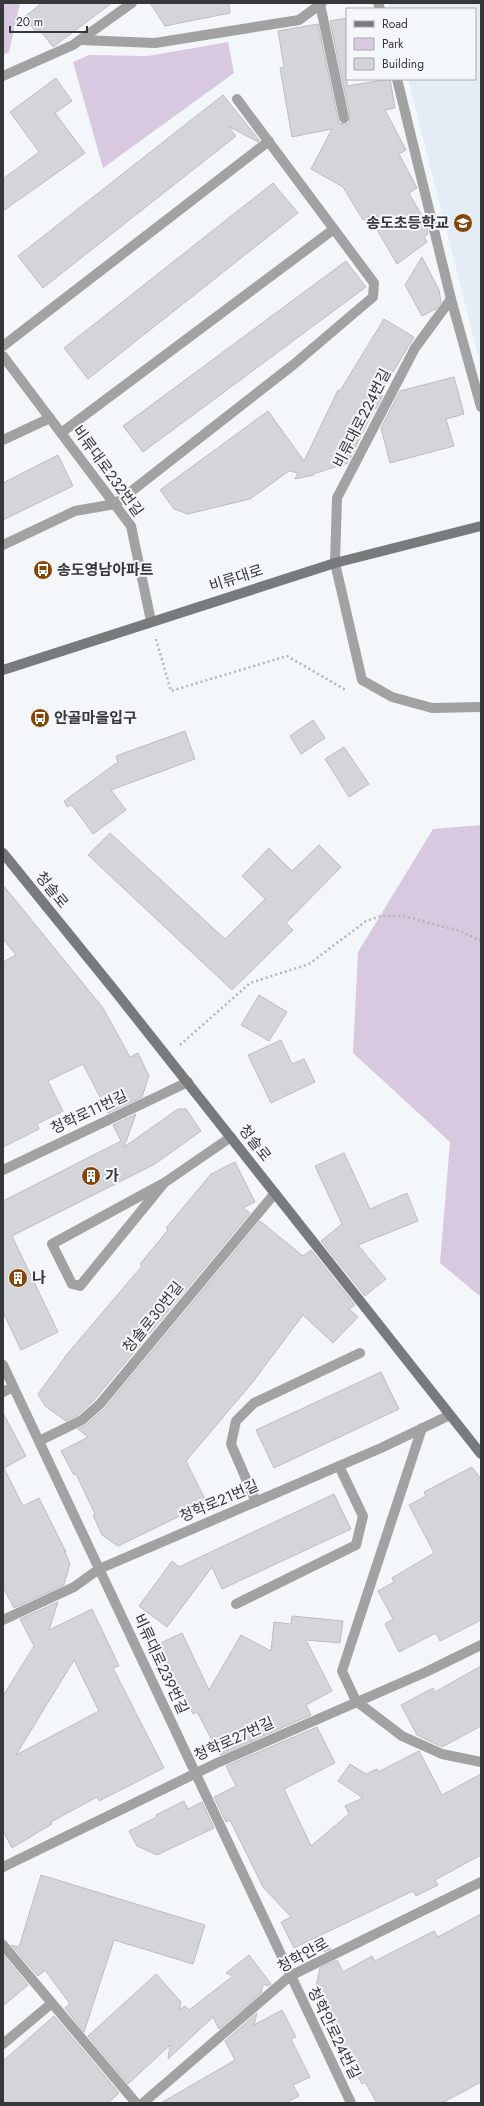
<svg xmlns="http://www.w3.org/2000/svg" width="484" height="2106" font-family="Jost,'Noto Sans KR',sans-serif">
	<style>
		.built { fill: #e4edf5 }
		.green { fill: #d8c8e0 }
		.building { fill: #d4d5d8; stroke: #bdbdc1; fill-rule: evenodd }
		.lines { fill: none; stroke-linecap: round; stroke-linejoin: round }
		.path { stroke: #b3b6b8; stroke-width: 2.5; stroke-dasharray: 2 3; stroke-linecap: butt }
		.lane { stroke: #a1a3a3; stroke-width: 10 }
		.street { stroke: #a1a3a3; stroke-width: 10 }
		.secondary { stroke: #787b7b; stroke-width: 10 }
		.labels { text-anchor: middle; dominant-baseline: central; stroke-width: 4; stroke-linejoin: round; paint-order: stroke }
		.poi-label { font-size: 15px; font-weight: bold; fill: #363738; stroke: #f4f7fa; text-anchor: start }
		.street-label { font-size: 15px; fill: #363738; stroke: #f4f7fa }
	</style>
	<rect width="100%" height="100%" fill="#f4f7fa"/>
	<path class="built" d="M389 3H481V367L408 79H475V9H390Z"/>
	<path class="green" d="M3 3H20L9 52 3 55Z
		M228 42 234 73 103 168 73 62 89 55 148 56Z
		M481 825V1297L440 1263 450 1142 353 1053 358 952 433 829Z"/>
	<path class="building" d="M42 3H112L53 47 40 30 36 32 24 17Z
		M150 3H229L230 13 165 26Z
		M347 18V86L390 79 395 108 385 110 406 150 399 154 417 188 409 193 426 223 428 234 424 237 427 242 397 264 369 216 363 220 343 187 311 169 332 129 292 137 280 68 284 67 278 31 318 24 338 119 339 123 345 124 349 123 350 117 330 21Z
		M56 78 72 101 55 113 85 153 3 211V179L39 152 10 112Z
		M223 95 259 140 258 142 228 126 236 136 43 288 18 256Z
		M273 183 298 213 88 379 64 348Z
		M422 257 439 290 441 302 436 309 422 316 405 285Z
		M346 261 366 287 143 452 123 426Z
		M384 319 414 337 378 397 383 395 376 409 375 407 348 463 313 474 314 475 295 479 298 473 289 471 250 499 188 514 174 509 160 490 268 411 304 461 338 390 340 391Z
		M454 377 464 414 446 419 454 446 390 463 381 428 400 391Z
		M58 455 73 486 3 520V483Z
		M313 720 325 738 301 754 290 736Z
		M185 731 195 759 111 790 126 810 93 834 72 805 67 807 64 801 118 762 116 756Z
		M344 747 369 784 349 797 325 759Z
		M110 833 225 939 265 899 242 876 269 848 292 871 319 845 341 867 286 923 293 930 232 990 88 855Z
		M3 885 103 1008 130 1057 138 1053 149 1076 142 1097 108 1113 83 1064 48 1081 63 1111 37 1124 39 1129 3 1147V962L16 955 3 939Z
		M259 995 287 1012 269 1041 241 1025Z
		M281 1040 292 1064 304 1059 315 1082 271 1103 248 1055Z
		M178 1109H186L201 1131 155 1164 12 1236 58 1332 21 1350 3 1312V1201L121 1141 113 1125 136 1114 124 1147Z
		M344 1153 370 1209 407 1193 418 1221 358 1245 386 1279 365 1296 321 1241 342 1224 315 1166Z
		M235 1162 255 1202 243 1208 250 1213 95 1399 78 1415 66 1421 45 1406 38 1394 68 1353 142 1266 140 1264 168 1230 166 1228 211 1174Z
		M260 1221 303 1256 311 1250 355 1305 349 1309 358 1317 333 1343 303 1315 252 1383 186 1461 207 1503 118 1546 102 1535 93 1515 95 1514 76 1474 74 1475 61 1451 88 1437 78 1429 86 1425 105 1408Z
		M381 1372 399 1409 274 1468 256 1430Z
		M3 1413 26 1456 4 1468 23 1506 39 1498 66 1552 64 1550 70 1564 64 1585 14 1608 3 1587Z
		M472 1467 481 1479V1620L440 1641 436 1633 399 1652 385 1624 393 1619 378 1591 394 1582 392 1578 434 1553 409 1505 426 1496 424 1492Z
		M334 1494 351 1529 222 1589 212 1567 167 1627 139 1606 172 1561 179 1567Z
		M58 1602 49 1630 92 1609 119 1666 113 1668 164 1768 99 1801 97 1797 51 1822 52 1824 12 1848 3 1831V1696L34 1646 20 1619ZM74 1660 99 1711 16 1755Z
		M292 1616 343 1621 340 1643 306 1640 332 1691 306 1705 311 1715 220 1755 197 1712 193 1714 178 1681 170 1684 152 1647 182 1633 209 1690 241 1635 271 1651 274 1622 291 1624Z
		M481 1666V1726L442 1747 417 1735 401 1705 433 1688 435 1692Z
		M317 1727 335 1763 284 1789 311 1846 349 1814 345 1806 363 1798 338 1781 350 1764 366 1774 377 1769 378 1772 419 1751 442 1795 481 1774V1855L435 1880 438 1885 416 1896 413 1891 294 1948 281 1922 291 1917 263 1887 230 1820 226 1822 214 1797 236 1786 226 1766Z
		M184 1801 188 1809 202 1802 214 1828 157 1855 137 1846 129 1831 157 1817 156 1815Z
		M41 1875 205 1925 193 1964 114 1940 84 2032 65 2008 70 2004 45 1970 38 1976 11 1945 19 1947Z
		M481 1914V2082L442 2103H377L365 2082 362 2084 315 1991 320 1968 337 1960 343 1972 372 1956 375 1961 434 1931 438 1937Z
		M326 1941 331 1949 324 1952Z
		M3 1955 28 1985 3 2006Z
		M249 1955 271 1984 268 1986 263 1984 261 1993 219 2029 213 2017 168 2059 170 2045 128 2084 88 2036 156 1974 181 2002 179 2010 185 2006 189 2010 233 1976 226 1973Z
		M282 2010 296 2037 291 2039 310 2077 293 2085 299 2096 286 2103H161L235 2060 225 2041 257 2013 254 2025Z
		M54 2016 119 2093 108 2103H3V2061Z"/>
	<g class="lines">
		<path class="path" d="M156 639 171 691 287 656 346 690
			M180 1045 250 983 309 964 366 921 381 916H403L460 931 481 941"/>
		<path class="lane" d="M320 4 344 118
			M80 40 155 43 299 20 322 3
			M3 346 269 141
			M61 433 334 229
			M3 440 50 418
			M3 545 75 511 115 504 293 365 373 297 374 283 237 99
			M335 563 337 498 415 348 451 299
			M3 1170 188 1082
			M164 1183 80 1286 72 1284 52 1244 164 1183 231 1137
			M3 1365 351 2103
			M3 1392 13 1387
			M422 1428 342 1671 356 1701 402 1736 442 1754 481 1762
			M39 1441 82 1420 100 1404 275 1193
			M256 1502 231 1444 236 1421 254 1403 360 1353
			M236 1604 356 1545 363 1516 339 1466
			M3 1867 217 1763 426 1672 481 1645
			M3 1945 136 2103
			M3 2044 52 2003
			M143 2103 290 1976 481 1882"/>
		<path class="street" d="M378 3 380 9
			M3 76 73 45 132 3
			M397 79 451 299 481 407
			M3 356 131 526 151 621
			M335 563 362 680 392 697 432 708 481 707
			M3 1620 74 1587 99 1569 381 1448 450 1415"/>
		<path class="secondary" d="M3 670 335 563 481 526
			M3 853 115 991 481 1454"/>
	</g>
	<defs>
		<g id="school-disc" transform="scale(1)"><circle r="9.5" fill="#844509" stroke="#f4f7fa"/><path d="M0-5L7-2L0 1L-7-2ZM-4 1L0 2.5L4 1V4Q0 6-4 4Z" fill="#fff"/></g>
		<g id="bus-disc" transform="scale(1)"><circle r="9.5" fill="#844509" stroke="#f4f7fa"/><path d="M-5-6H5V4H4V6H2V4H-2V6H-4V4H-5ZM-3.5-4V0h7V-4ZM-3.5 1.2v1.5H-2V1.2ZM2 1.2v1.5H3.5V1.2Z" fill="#fff"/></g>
		<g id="building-disc" transform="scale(1)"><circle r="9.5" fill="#844509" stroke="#f4f7fa"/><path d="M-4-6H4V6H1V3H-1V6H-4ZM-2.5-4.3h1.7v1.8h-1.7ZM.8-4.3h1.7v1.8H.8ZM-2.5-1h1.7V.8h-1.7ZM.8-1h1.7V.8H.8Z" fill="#fff"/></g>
	</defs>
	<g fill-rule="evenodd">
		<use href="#school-disc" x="463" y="223"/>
		<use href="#bus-disc" x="43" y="570"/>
		<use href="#bus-disc" x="40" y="718"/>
		<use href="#building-disc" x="91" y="1176"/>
		<use href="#building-disc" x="18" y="1278"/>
	</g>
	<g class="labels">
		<g class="poi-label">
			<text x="449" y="223" text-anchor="end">송도초등학교</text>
			<text x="57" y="570">송도영남아파트</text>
			<text x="54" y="718">안골마을입구</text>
			<text x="105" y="1176">가</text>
			<text x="32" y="1278">나</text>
		</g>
		<g class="street-label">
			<text transform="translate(362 418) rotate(-63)">비류대로224번길</text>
			<text transform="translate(108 471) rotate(54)">비류대로232번길</text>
			<text transform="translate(236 578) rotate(-18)">비류대로</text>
			<text transform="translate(52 890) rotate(51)">청솔로</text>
			<text transform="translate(89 1112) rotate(-25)">청학로11번길</text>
			<text transform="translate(255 1143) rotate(52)">청솔로</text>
			<text transform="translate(153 1317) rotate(-51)">청솔로30번길</text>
			<text transform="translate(219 1501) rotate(-23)">청학로21번길</text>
			<text transform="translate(161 1664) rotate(65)">비류대로239번길</text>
			<text transform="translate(234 1739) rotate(-24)">청학로27번길</text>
			<text transform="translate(303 1955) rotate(-29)">청학안로</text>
			<text transform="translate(334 2033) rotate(64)">청학안로24번길</text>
		</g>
	</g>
	<rect width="484" height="2106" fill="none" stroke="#363738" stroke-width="8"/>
	<rect x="346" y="8" width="130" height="72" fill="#f4f7fa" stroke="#a8aaac"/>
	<rect x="354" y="21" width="20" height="6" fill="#787b7b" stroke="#a8aaac"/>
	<text x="382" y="28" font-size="12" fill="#363738">Road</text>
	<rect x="354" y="38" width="20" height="12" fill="#d8c8e0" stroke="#a8aaac"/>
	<text x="382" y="48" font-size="12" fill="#363738">Park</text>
	<rect x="354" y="58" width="20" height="12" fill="#d4d5d8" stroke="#a8aaac"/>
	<text x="382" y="68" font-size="12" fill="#363738">Building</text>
	<path d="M10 26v6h77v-6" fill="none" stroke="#363738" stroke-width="2"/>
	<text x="16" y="26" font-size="12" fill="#363738" stroke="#f4f7fa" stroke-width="3" paint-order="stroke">20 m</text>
</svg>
